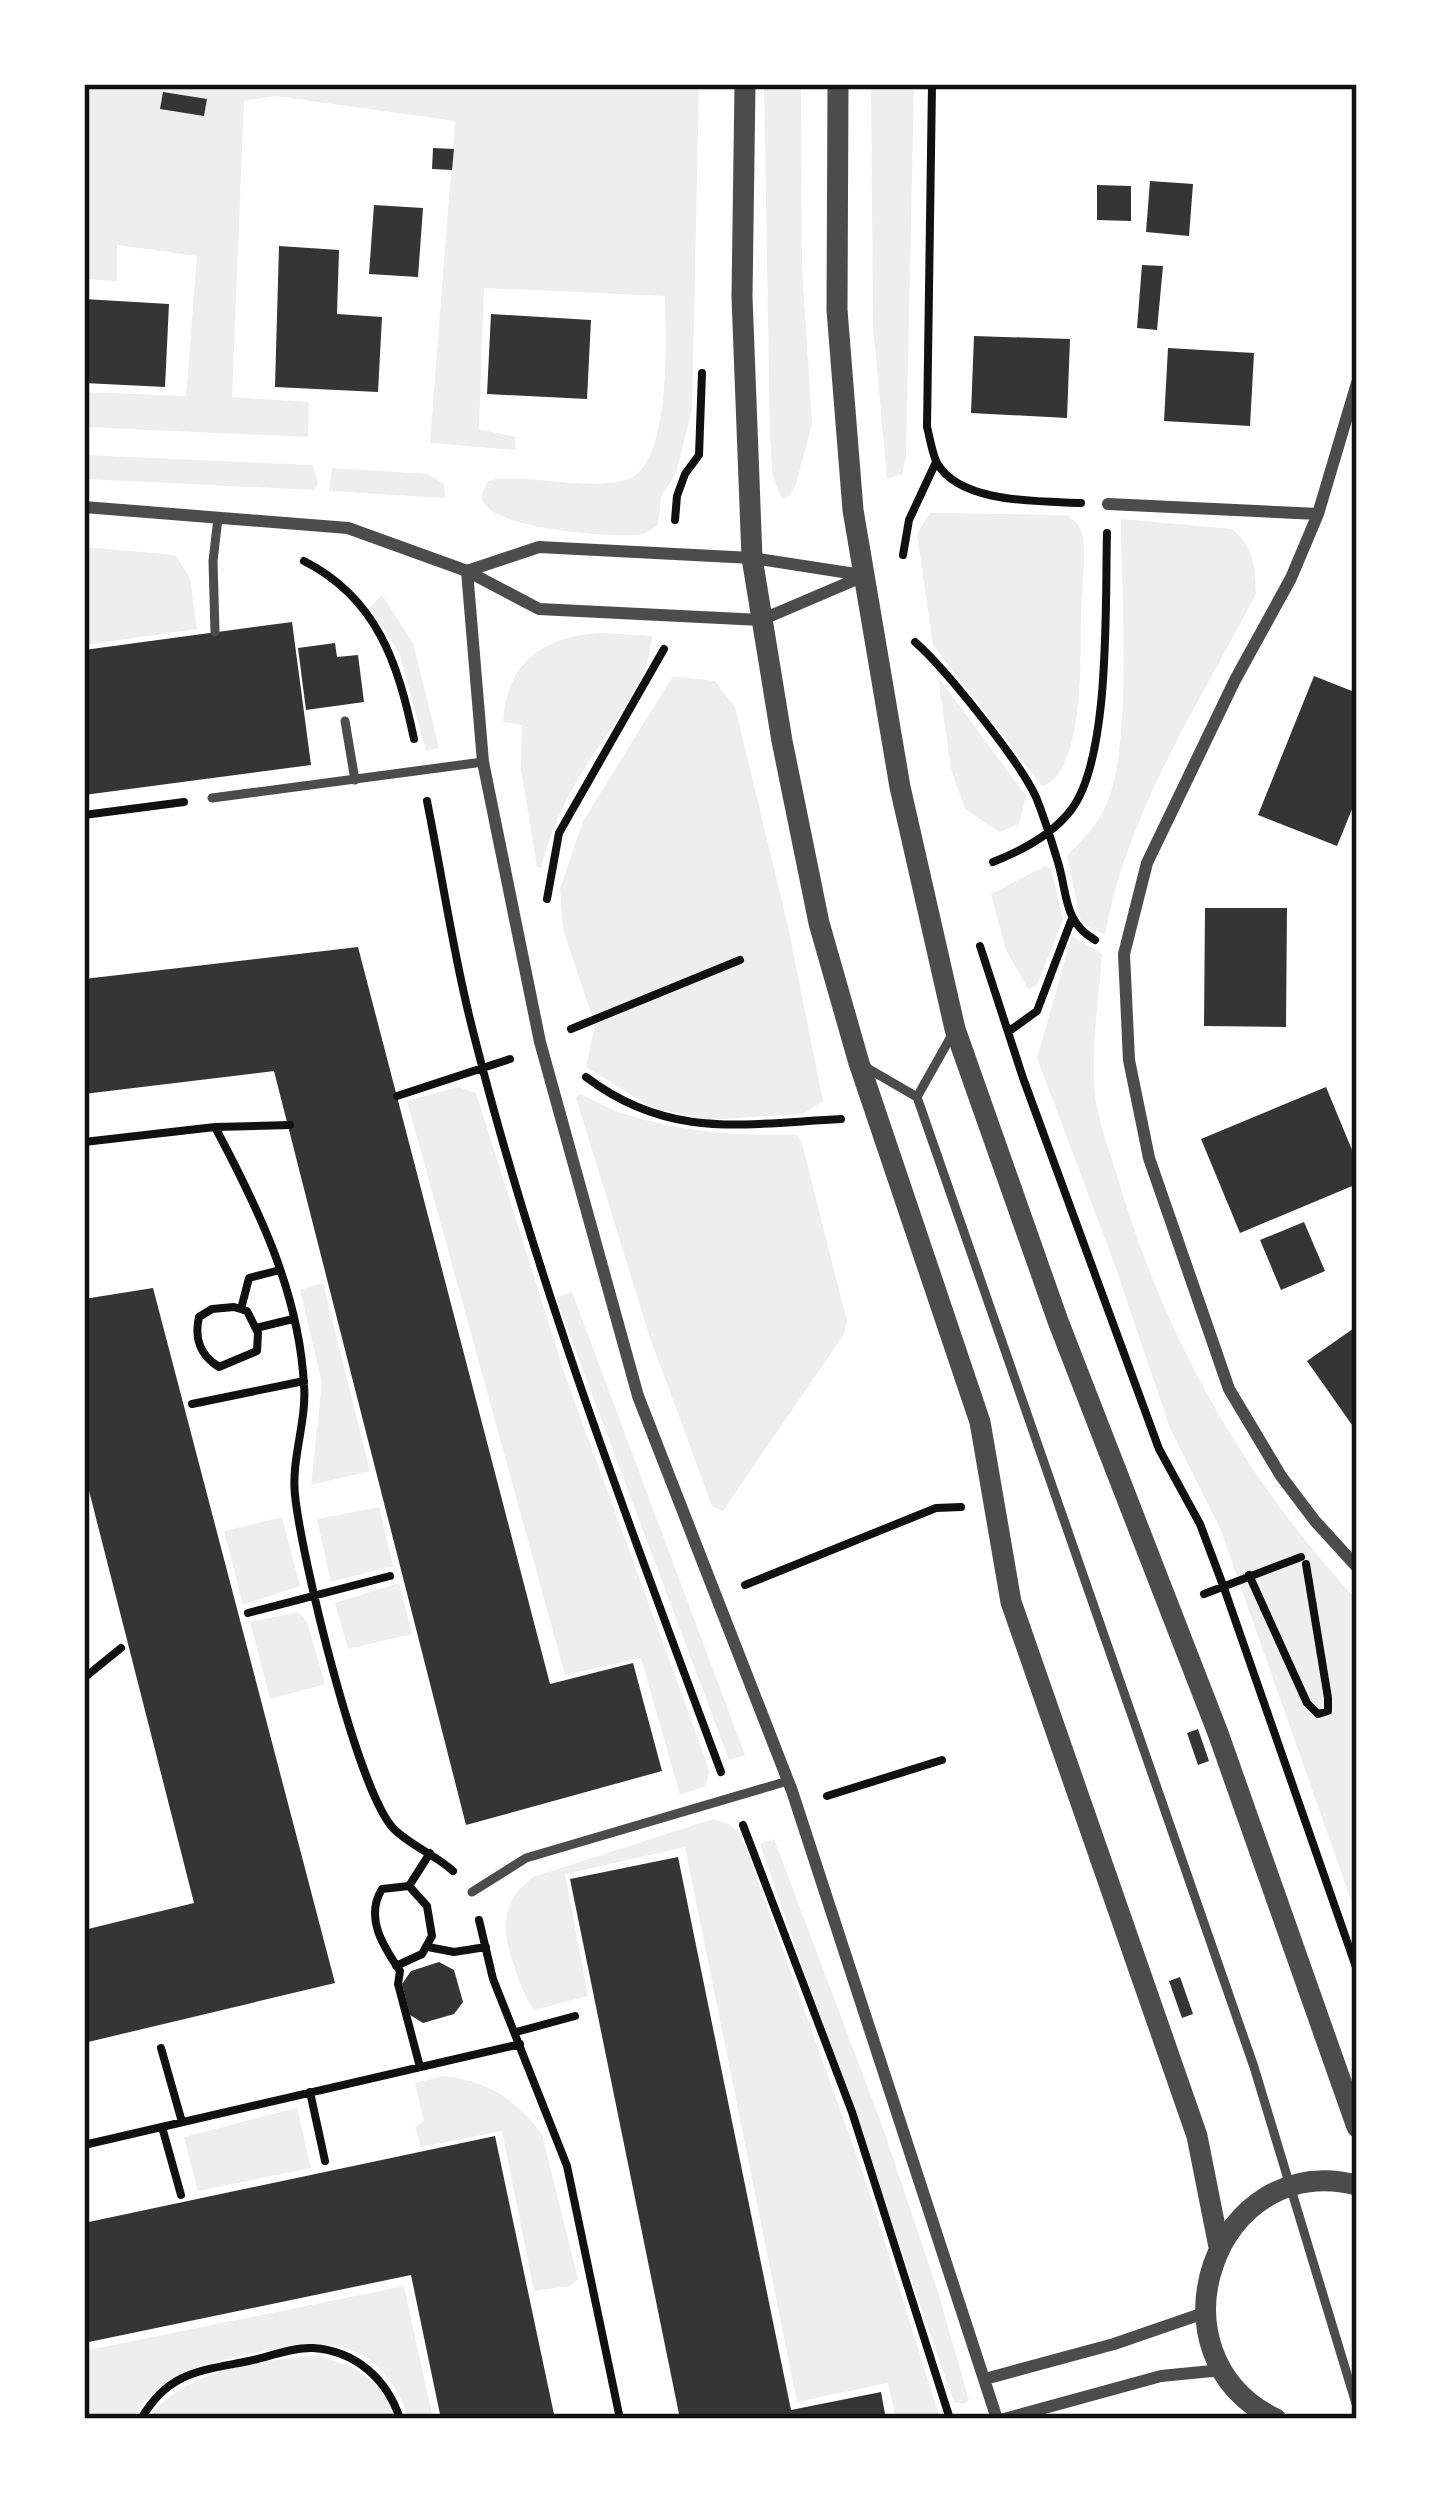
<svg xmlns="http://www.w3.org/2000/svg" width="1441" height="2503" font-family="'Crimson Pro',serif">
	<style>
		.green { fill: #eee }
		.building { fill: #353535 }
		.lines { fill: none; stroke-linecap: round; stroke-linejoin: round }
		.path { stroke: #111; stroke-width: 8 }
		.service { stroke: #4c4c4c; stroke-width: 9 }
		.minor { stroke: #4c4c4c; stroke-width: 12 }
		.tertiary { stroke: #4c4c4c; stroke-width: 21 }
		.neatline { fill: none; stroke: #111; stroke-width: 4.5 }
	</style>
	<rect width="100%" height="100%" fill="#fff"/>
	<path class="green" d="M84 84H699L692 409 676 474 661 496 658 525C652 529 650 532 642 534 616 539 488 529 482 499 481 494 485 487 487 482L495 479C537 476 586 490 626 480 672 467 666 336 665 296L484 288 479 429 515 437 516 450 430 443 455 121 275 96 244 101 232 397 309 402 308 437 84 427V392L186 396 197 256 117 245V281L84 279Z
		M764 84H801L802 266 812 424 796 484 790 495 782 499 773 478 770 437Z
		M871 84H914L906 458 902 474 887 479 873 325Z
		M84 455 313 465 318 482 315 490 84 479Z
		M332 468 428 474 444 484 445 498 329 491Z
		M930 513 1067 515C1075 521 1081 526 1083 537 1086 561 1082 588 1081 612 1080 649 1086 774 1042 786L933 645 917 534Z
		M1121 519 1232 529C1254 548 1255 565 1256 594 1200 702 1126 814 1105 935L1081 922 1067 856C1082 840 1097 826 1106 805 1133 746 1121 589 1121 519Z
		M84 547 175 555 190 578 197 629 84 645Z
		M382 595 413 643 439 748 426 751 399 652 369 608Z
		M602 633 652 636C648 689 609 727 583 771 565 799 549 835 541 868L537 867 521 770 522 725 503 722C507 660 545 636 602 633Z
		M673 676 715 681 735 707 788 926 823 1101 803 1114 704 1120 651 1107 586 1067 595 1025 563 930 560 889 583 821Z
		M938 677 1026 796 1019 824 999 832 965 809 951 769Z
		M1045 866 1051 869 1063 920 1037 985 1028 989 1006 950 991 894Z
		M1072 936 1102 954C1099 996 1092 1040 1094 1083 1095 1113 1107 1143 1116 1172 1162 1333 1243 1478 1357 1600V1917L1220 1528 1170 1428 1113 1260 1037 1058Z
		M458 1087 476 1093 565 1375 704 1755 709 1771 706 1786 680 1795 641 1658 565 1675 407 1101Z
		M580 1094C595 1100 608 1109 624 1114 685 1133 735 1135 797 1135L802 1143 847 1321 844 1334 723 1511 712 1506 649 1335 576 1098Z
		M323 1283 370 1471 311 1485 322 1383 300 1290Z
		M572 1292 745 1755 729 1760 556 1298Z
		M379 1507 393 1566 331 1582 317 1519Z
		M282 1517 300 1586 243 1605 224 1531Z
		M399 1583 412 1634 348 1649 335 1603Z
		M298 1612 307 1622 325 1684 270 1699 250 1622Z
		M713 1819 727 1823 741 1834 866 2182 940 2419H896L888 2383 797 2402 685 1847 565 1874 588 1996 534 2010C524 1996 519 1981 514 1965 501 1928 500 1903 533 1877Z
		M774 1839 883 2128 938 2292 969 2400 964 2404 954 2402 760 1844Z
		M443 2076C486 2080 516 2099 542 2134L578 2279 570 2286 534 2291 502 2131 421 2147 415 2127 424 2121 415 2083Z
		M297 2108 311 2168 198 2191 184 2137Z
		M404 2286 433 2419H409C380 2330 316 2339 241 2356 196 2366 157 2376 133 2419H84V2351Z
		M313 2355C351 2364 383 2377 395 2419H149C182 2370 258 2362 313 2355Z"/>
	<path class="building" d="M163 92 207 99 204 116 160 109Z
		M433 148 454 149 452 170 432 169Z
		M1150 181 1193 184 1189 236 1146 232Z
		M1097 185 1131 186V221L1097 220Z
		M374 205 423 208 418 277 369 274Z
		M279 246 339 250 337 314 382 317 378 392 275 387Z
		M1142 265 1163 266 1157 330 1137 328Z
		M84 299 169 304 165 387 84 383Z
		M491 314 591 320 587 399 487 394Z
		M974 336 1070 339 1067 418 971 413Z
		M1168 348 1254 353 1250 426 1164 421Z
		M292 622 311 765 84 795V650Z
		M335 643 337 657 358 655 364 702 306 710 298 648Z
		M1314 676 1357 693V797L1337 846 1258 815Z
		M1205 908H1287L1286 1027 1204 1026Z
		M358 947 550 1684 633 1663 662 1771 466 1825 274 1071 84 1094V979Z
		M1326 1087 1357 1162V1184L1240 1233 1201 1139Z
		M1304 1222 1325 1271 1281 1290 1260 1240Z
		M153 1288 335 1983 84 2043V1930L194 1903 84 1471V1299Z
		M1357 1326V1432L1307 1361Z
		M1198 1729 1209 1761 1198 1765 1187 1733Z
		M678 1857 791 2410 881 2392 886 2419H680L570 1879Z
		M439 1962 454 1970 463 2002 454 2014 423 2023 410 2015 402 1984 411 1971Z
		M1180 1977 1193 2014 1182 2018 1169 1981Z
		M495 2136 555 2419H441L411 2275 84 2343V2223Z"/>
	<g class="lines">
		<path class="path" d="M932 84 927 427C930 438 932 453 937 463 960 504 1041 501 1081 503
			M675 520 677 496 685 474 699 455 702 373
			M903 555 909 520 936 462
			M304 561C377 598 398 663 414 739
			M915 642C945 668 1020 762 1036 797 1044 817 1051 839 1057 859 1068 892 1062 921 1095 940
			M427 801C443 881 455 964 476 1043 539 1291 632 1532 721 1772
			M84 815 184 802
			M993 862C1021 851 1052 835 1071 810 1111 758 1105 601 1107 533
			M547 899 559 833 664 649
			M980 946 1023 1078 1159 1449 1200 1524 1224 1588 1357 1970
			M571 1029 740 960
			M1008 1032 1037 1011 1071 921
			M586 1077C669 1140 744 1124 841 1119
			M397 1096 510 1059
			M215 1127C258 1208 299 1292 304 1385 307 1421 291 1459 295 1495 301 1555 357 1789 393 1828 409 1845 436 1855 453 1871
			M84 1142 215 1127 290 1125
			M234 1307 247 1311 258 1333 257 1351 219 1367C200 1355 194 1339 199 1317L212 1309Z
			M241 1309 249 1278 280 1270
			M256 1328 293 1319
			M192 1404 304 1381
			M1249 1575 1307 1703 1318 1714 1328 1711V1698L1306 1564
			M745 1585 936 1508 961 1507
			M1204 1594 1301 1557
			M248 1613 390 1576
			M84 1678 121 1648
			M827 1796 942 1760
			M84 1823V1855
			M743 1825 852 2112 950 2419
			M479 1920 493 1979 567 2166 620 2419
			M428 1947 454 1952 486 1947
			M396 1966 422 1954 432 1936 427 1906 409 1886
			M516 2032 575 2016
			M161 2048 182 2122
			M420 2067 398 1984 400 1971C384 1947 364 1918 382 1889L409 1886 430 1853
			M310 2092 325 2161
			M162 2127 181 2195
			M84 2145 520 2044
			M141 2419C168 2372 199 2371 249 2361 268 2357 293 2347 313 2348 356 2351 387 2379 400 2419"/>
		<path class="service" d="M215 632 213 561 218 518
			M345 721 355 780
			M212 798 483 762
			M867 1068 917 1097 1254 2067 1357 2407
			M917 1097 953 1033
			M472 1892 526 1858 788 1781"/>
		<path class="minor" d="M1357 383 1318 514 1291 578 1235 680 1147 863 1124 954 1129 1060 1149 1158 1229 1389 1281 1476 1315 1521 1357 1567
			M1108 504 1318 514
			M84 507 348 528 467 571 539 609 761 620 864 576
			M467 571 483 762 540 1042 638 1396 792 1791 997 2419
			M467 571 539 547 752 558 862 575
			M985 2379 1114 2344 1204 2313
			M1004 2419 1161 2376 1222 2370"/>
		<path class="tertiary" d="M745 84 742 297 752 558 782 741 819 923 859 1063 980 1422 1011 1602 1197 2136 1219 2247
			M838 84 837 310 853 510 900 787 955 1029 1058 1321 1218 1733 1357 2127
			M1276 2419C1143 2355 1215 2149 1357 2185"/>
	</g>
	<rect width="1441" height="2503" fill="none" stroke="#ffffff" stroke-width="174"/>
	<rect x="87" y="87" width="1267" height="2329" class="neatline"/>
</svg>
